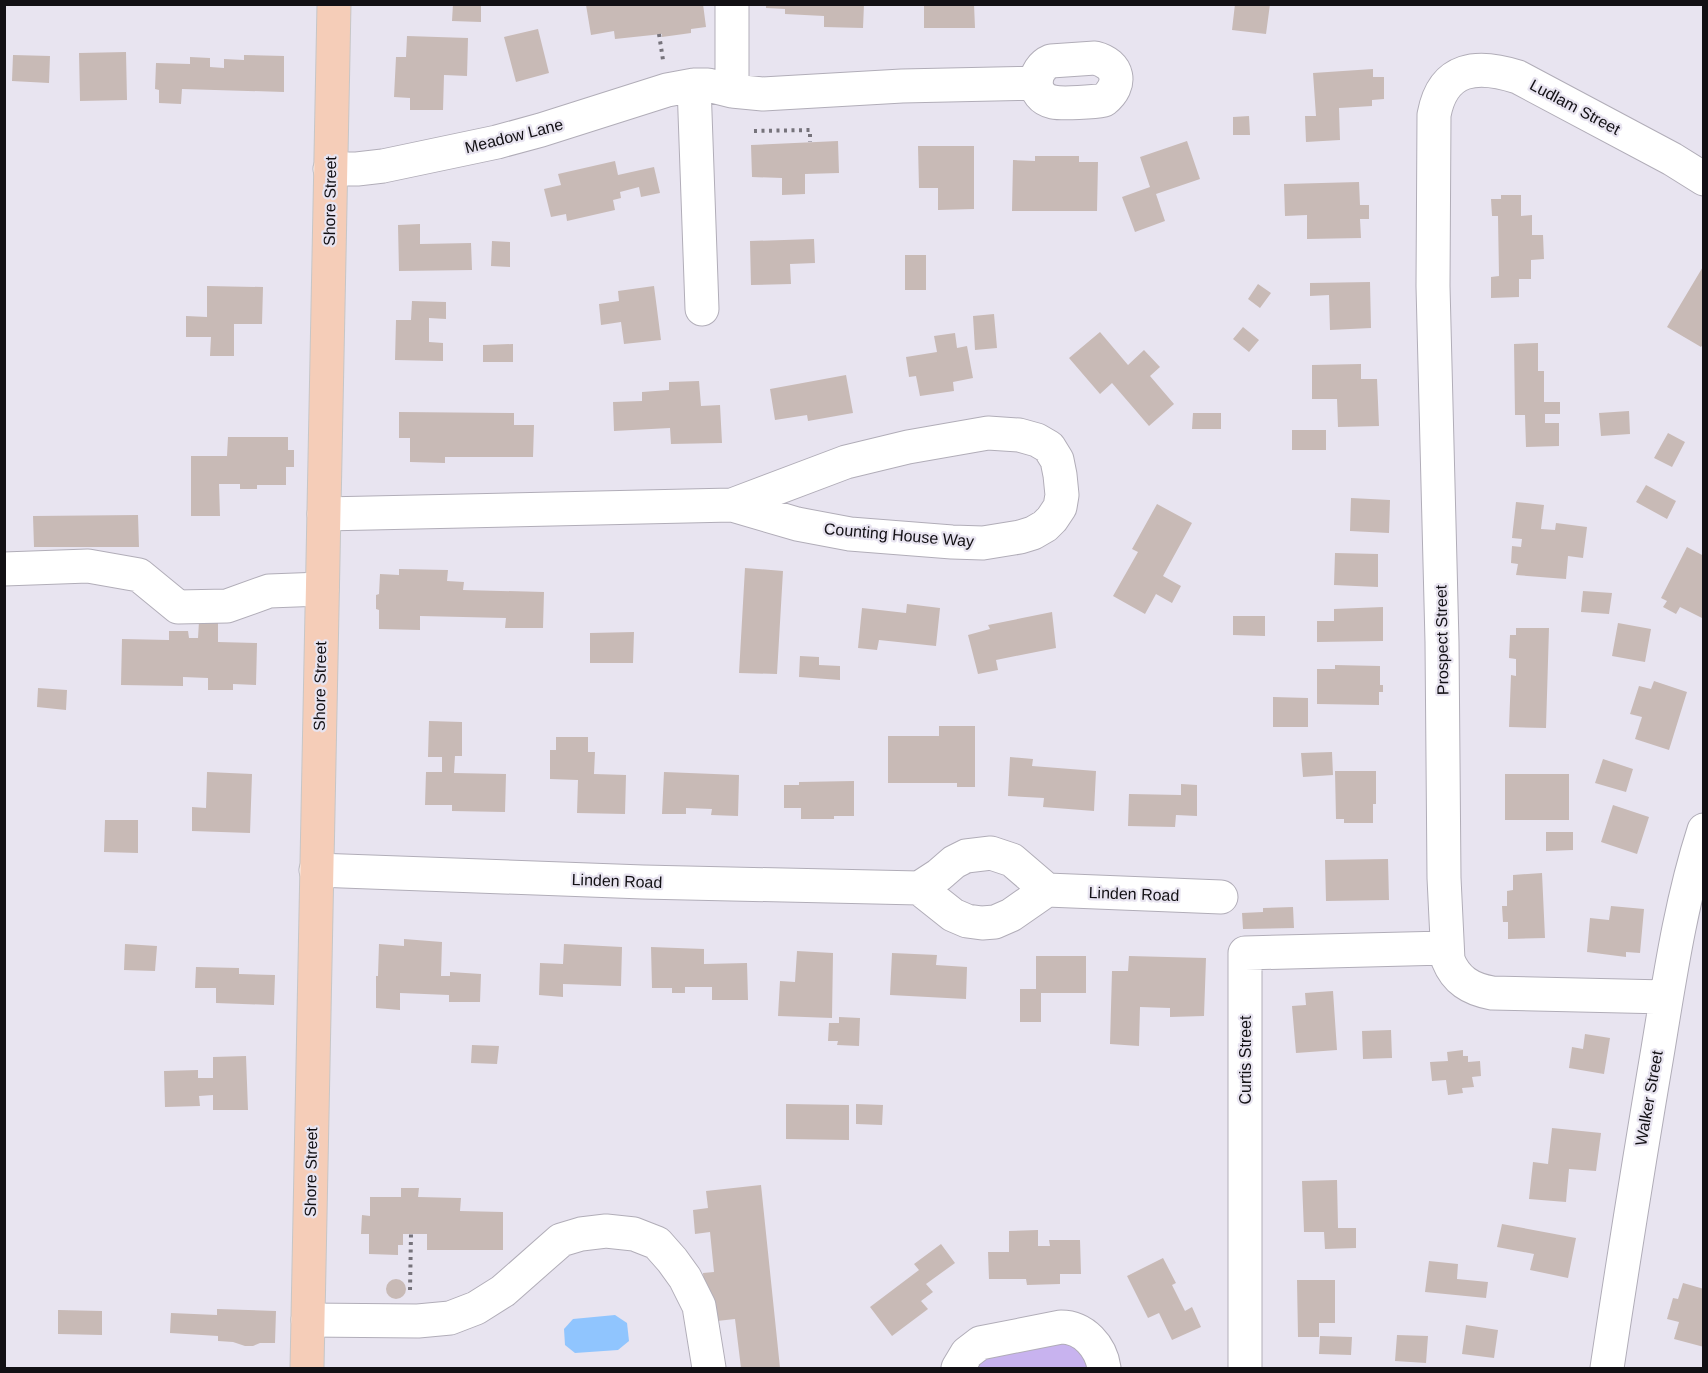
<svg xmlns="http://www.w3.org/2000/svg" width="1708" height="1373" font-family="Arial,sans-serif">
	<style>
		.green { fill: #c8b3ef }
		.water { fill: #90c5fe }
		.building { fill: #c8bab6 }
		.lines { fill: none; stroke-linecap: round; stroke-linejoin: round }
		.minor-casing { stroke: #b1adb8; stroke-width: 35 }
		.major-casing { stroke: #c6c6c7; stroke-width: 35 }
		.path { stroke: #76737b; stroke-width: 4; stroke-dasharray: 3 4.5; stroke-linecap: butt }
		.minor { stroke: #fff; stroke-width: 33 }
		.major { stroke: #f5cdb8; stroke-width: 33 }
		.labels { text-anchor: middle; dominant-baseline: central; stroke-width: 4.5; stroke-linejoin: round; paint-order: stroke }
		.street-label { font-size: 16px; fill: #121014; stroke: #e8e4f0 }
	</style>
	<rect width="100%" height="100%" fill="#e8e4f0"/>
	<path class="green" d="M1067 1338 1086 1360 1087 1368H969L976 1358Z"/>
	<path class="water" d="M615 1315 627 1323 629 1341 618 1350 575 1353 565 1345 564 1329 573 1319Z"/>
	<path class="building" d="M453 4H481V22L452 21Z
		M687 4V6L703 4 706 27 691 29V33L662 37V34L615 39 614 31 591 35 586 5Z
		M766 4H864L863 28 824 27V16L785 14V9L766 8Z
		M924 4H974L975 28H924Z
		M1235 4H1270L1266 34 1232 30Z
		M538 29 549 73 516 82 504 37Z
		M407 36 468 38 467 76 444 75 443 110H410V98L394 97 396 57H406Z
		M126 52 127 100 80 101 79 53Z
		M13 55 50 56 49 83 12 81Z
		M244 55 284 56V92L182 89 181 104 159 103V90L155 89 156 63 190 64V57L210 58V67L224 68V59L244 60Z
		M1373 69V77H1384V99L1372 100V106L1339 108 1340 140 1306 142 1305 116H1316L1313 73Z
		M1249 116 1250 135H1233V117Z
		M838 141 839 173 805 174V194L782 195V178L752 177 751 145Z
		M1187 141 1200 179 1156 194 1165 221 1135 232 1122 197 1150 187 1140 157Z
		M918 146H974V209L938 210V188H919Z
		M1035 156H1079V162H1098L1097 211H1012L1013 160 1035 161Z
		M615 161 618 175 654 167 660 193 641 197 639 187 620 192 621 198 613 200 615 210 567 221 566 214 551 217 544 189 561 185 558 174Z
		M1359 182 1360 205H1369V219H1360L1361 238 1307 239V215L1285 216 1284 184Z
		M1501 195H1521V216L1532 215V235H1543L1544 259 1531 260V279H1519V297L1491 298V277L1499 276 1498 216H1492L1491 199H1501Z
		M420 224V244L471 243 472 270 399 271 398 225Z
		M814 239 815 263 790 264 791 284 751 285 750 241Z
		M492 241 510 242V267L491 266Z
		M905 255H926V290H905Z
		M1704 265V343L1701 347 1667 327Z
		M1370 282 1371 328 1330 330 1329 295 1310 296V283Z
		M1258 284 1271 293 1260 308 1248 299Z
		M207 286 263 287 262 324H234V356H210L211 337H186V316L207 317Z
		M654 286 661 340 624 344 621 322 601 325 599 304 619 301 618 291Z
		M412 301 446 302V319L429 318V342L443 343V361L395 360 396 320H411Z
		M994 314 997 348 975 350 973 316Z
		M1243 327 1259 340 1249 352 1233 339Z
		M1100 332 1128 365 1144 350 1160 367 1150 376 1174 404 1149 426 1112 383 1100 394 1069 358Z
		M955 333 957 348 967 346 973 378 953 382 954 391 920 396 916 376 909 377 906 357 937 352 934 336Z
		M1538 343V371H1544V402H1560V414H1545V423H1559V446L1526 447 1525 415H1515L1514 344Z
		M513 344V362H483V345Z
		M1361 364V379H1377L1379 426 1338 427 1337 399H1312V365Z
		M846 375 853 413 808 421 807 415 775 420 770 389Z
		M699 381 701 406 720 405 722 443 671 444 670 428 614 431 613 402 642 401V392L669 390V382Z
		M1629 411 1630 434 1601 436 1599 413Z
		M399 412 514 413V425H534L533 457H445V463L410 462V438H399Z
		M1193 413H1221V429H1192Z
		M1292 430H1326V450H1292Z
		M1668 433 1685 442 1672 467 1654 458Z
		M228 437H288V450H294V467H286V485H257V489H240V484H219L220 516H191V456H227Z
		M1646 485 1676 501 1667 519 1636 502Z
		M1351 498 1390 500 1389 533 1350 531Z
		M1516 502 1544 505 1541 529 1555 530 1556 523 1587 527 1583 558 1568 556 1566 579 1516 575 1518 564 1511 563 1512 546 1521 547 1522 539 1512 538Z
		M1157 504 1192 523 1163 576 1181 586 1172 603 1156 594 1145 614 1113 596 1138 552 1132 549Z
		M138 515 139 547H34L33 516Z
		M1687 547 1704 556V619L1680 607 1676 614 1663 607 1667 601 1661 598Z
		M1335 553 1378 554V587L1334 585Z
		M745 568 783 571 777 674 739 673Z
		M399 569 448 570 447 581 464 582 463 590 544 592 543 628H505L506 618 420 616V630L379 629V610L376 609V595L379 594 380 574 399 575Z
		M1583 591 1612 593 1609 614 1581 612Z
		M907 604 940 608 936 646 879 640 877 650 858 648 862 608 906 613Z
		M1383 607V641L1317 642V621H1334V609Z
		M1052 612 1056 648 996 660 998 670 978 674 968 635 990 629 988 625Z
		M1233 616H1265V636L1233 635Z
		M199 621H218V642L257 643 256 685 233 684V690H208V678L183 677V686L121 685 122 639 169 640V631H188L189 638H198Z
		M1618 623 1651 629 1645 662 1612 656Z
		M1516 628H1549L1546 728 1509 727 1511 675 1516 676V659L1509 658 1510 635H1516Z
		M634 632 633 663H590V633Z
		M800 656 819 657V665L840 666V680L799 677Z
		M1335 665 1380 666V685H1383V692H1379V705L1317 704V669H1335Z
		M1654 681 1687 692 1669 750 1635 739 1642 717 1630 714 1639 686 1651 689Z
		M38 688 67 690 66 710 37 707Z
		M1273 697 1308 698V727H1273Z
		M429 721 462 722V756H455L454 773 506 774 505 812 452 811V805H425L426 772H442V757H428Z
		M939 726H975V787H957V783H888V736H939Z
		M556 737H588V752H595L594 774 626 775 625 814 577 813 578 780 550 779V750H556Z
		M1332 752 1333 775 1303 777 1301 753Z
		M1010 757 1033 759 1032 766 1096 771 1094 811 1043 807 1044 798 1008 796Z
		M1603 759 1633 769 1626 792 1595 783Z
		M1335 771H1376V804H1373V823H1344V819H1336Z
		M207 772 252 774 250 833 192 831V807L206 808Z
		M664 772 739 775 738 816 711 815 712 809 686 808V814H662Z
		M1505 774H1569V820H1505Z
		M854 781V816H834V819H801V808H784V785H799V782Z
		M1181 784 1197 785V816L1176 815 1175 827 1128 826 1129 794 1181 795Z
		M1613 805 1649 817 1637 854 1601 842Z
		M105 820H138V853L104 852Z
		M1546 832H1573V850L1546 851Z
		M1388 859 1389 900 1326 901 1325 860Z
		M1542 873 1545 938 1508 939V922H1503L1502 906H1507V891L1513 890V875Z
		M1611 906 1644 909 1640 953 1626 952V957L1587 952 1590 918 1609 920Z
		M1293 907 1294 928 1243 929 1242 913 1263 912V908Z
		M404 939 442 942 441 976H450V972L481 974 480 1002H449V995L400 993V1010L376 1008V976H378L379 944 404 946Z
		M125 944 157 946 155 971 124 970Z
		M564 944 622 947 621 986 563 984V997L539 995 540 963 563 964Z
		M651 947 704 949V964L747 963 748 1000H712V987H685V993H672V988H652Z
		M797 951 833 953 832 1018 778 1016 780 981 795 982Z
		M892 953 937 955 936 965 967 967 966 999 890 995Z
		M1036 956H1086V993H1041V1022H1020V989H1036Z
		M1129 956 1206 958 1204 1016 1170 1017V1008L1140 1007 1139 1046 1110 1044 1112 971H1128Z
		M196 967 239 968V974L275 975 274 1005 216 1003V988H195Z
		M1333 991 1337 1050 1296 1053 1292 1006 1306 1005 1305 993Z
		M839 1017 860 1018 859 1046 837 1045 838 1041H828L829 1023H839Z
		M1391 1030 1392 1058 1363 1059 1362 1031Z
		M1585 1034 1610 1038 1604 1074 1569 1068 1572 1047 1583 1049Z
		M472 1045 499 1046 497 1064 471 1063Z
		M1463 1050V1056H1468V1062L1480 1061 1481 1076 1472 1077 1474 1087 1462 1088 1463 1093 1448 1095 1446 1080 1432 1081 1430 1062 1448 1061 1447 1052Z
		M246 1056 248 1110H213V1095L199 1096 200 1106 165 1107 164 1071 198 1070V1078H213V1057Z
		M786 1104 849 1105V1140L786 1139Z
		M856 1104 883 1105 882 1125 856 1124Z
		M1552 1128 1601 1133 1596 1171 1569 1169 1566 1202 1529 1199 1533 1162 1548 1164Z
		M1337 1180 1338 1228H1356V1248L1325 1249 1324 1232H1304L1302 1181Z
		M761 1185 780 1368H741L735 1319 708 1322 703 1273 714 1272 710 1232 695 1234 693 1210 708 1208 706 1191Z
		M401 1188H419L418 1197 461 1198 460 1211 503 1212V1250H427V1234H403V1245H398V1255L369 1254V1234H361L362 1215 370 1216V1197H401Z
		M1502 1224 1576 1238 1568 1278 1530 1270 1534 1254 1497 1247Z
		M1038 1230V1246H1050L1049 1240H1080L1081 1274H1060V1284L1027 1285 1026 1279H989L988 1252H1009V1231Z
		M941 1244 955 1263 926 1284 933 1292 921 1301 928 1309 892 1336 870 1307 919 1270 914 1264Z
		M1163 1258 1176 1283 1172 1285 1185 1311 1192 1307 1201 1327 1172 1340 1159 1313 1148 1318 1127 1276Z
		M1429 1261 1458 1264 1457 1279 1488 1282 1486 1298 1425 1292Z
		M386 1289a10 10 0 1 1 20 0a10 10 0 1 1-20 0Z
		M1297 1280H1335V1323H1319V1337H1298Z
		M1683 1283 1704 1289V1347L1674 1339 1679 1322 1667 1319 1673 1298 1678 1299Z
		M217 1309 276 1311 275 1343H260L253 1346H245L233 1342 218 1341V1336L170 1333 171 1313 217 1315Z
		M58 1310 102 1311V1335L58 1334Z
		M1466 1325 1498 1330 1494 1358 1462 1354Z
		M1397 1335 1428 1336 1426 1363 1395 1361Z
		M1320 1336 1352 1337 1351 1355 1319 1354Z"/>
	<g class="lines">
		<g class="minor-casing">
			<path id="minor" d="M732 4V91
				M1095 58C1119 64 1123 85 1104 100 1094 102 1063 104 1053 102 1030 97 1032 69 1051 61Z
				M694 85 702 309
				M330 169H357L383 166 497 142 541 130 667 90 694 85H708L732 91 763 94 902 86 1036 83
				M324 514 732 505 797 524 850 534 952 542 983 543 1020 537 1033 533 1045 526 1052 519 1060 507 1062 495 1060 475 1057 460 1049 447 1037 440 1019 435 988 433 908 447 846 462 732 505
				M4 569 88 566 139 575 178 607 227 606 269 591 322 589
				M316 870 643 882 919 888 953 915 967 921 982 923 995 922 1011 915 1047 890 1221 897
				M919 888 939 875 954 862 966 856 991 853 1012 860 1047 890
				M1666 997 1492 993C1470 989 1456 980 1448 960L1444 878 1442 642 1433 286 1434 115C1443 66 1478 64 1518 77L1672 159 1704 179
				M308 1320 418 1321 450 1318 476 1308 503 1291 561 1240 581 1234 606 1231 634 1234 657 1243 672 1260 685 1278 699 1306 709 1368
				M958 1368 967 1353 980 1343 1061 1327C1084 1327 1101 1347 1104 1368
				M1245 1368V953L1446 948
				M1607 1368C1623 1262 1640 1155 1658 1049 1670 976 1681 901 1704 830"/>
		</g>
		<g class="major-casing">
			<path id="major" d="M307 1368 334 4"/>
		</g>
		<path class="path" d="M659 34 663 60
			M754 131 810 130V142
			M410 1290 411 1234"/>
		<use href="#minor" class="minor"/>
		<use href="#major" class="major"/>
	</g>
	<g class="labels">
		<g class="street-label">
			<text transform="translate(1575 107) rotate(28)">Ludlam Street</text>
			<text transform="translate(514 136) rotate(-14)">Meadow Lane</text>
			<text transform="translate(330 201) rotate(-89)">Shore Street</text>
			<text transform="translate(899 535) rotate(5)">Counting House Way</text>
			<text transform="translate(1442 640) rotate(-91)">Prospect Street</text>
			<text transform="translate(320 686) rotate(-89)">Shore Street</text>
			<text transform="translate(617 881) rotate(2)">Linden Road</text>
			<text transform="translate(1134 894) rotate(2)">Linden Road</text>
			<text transform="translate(1245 1060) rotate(-90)">Curtis Street</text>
			<text transform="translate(1649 1098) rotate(-80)">Walker Street</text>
			<text transform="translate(311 1172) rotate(-89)">Shore Street</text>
		</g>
	</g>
	<rect width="1708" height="1373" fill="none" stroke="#121014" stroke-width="12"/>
</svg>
